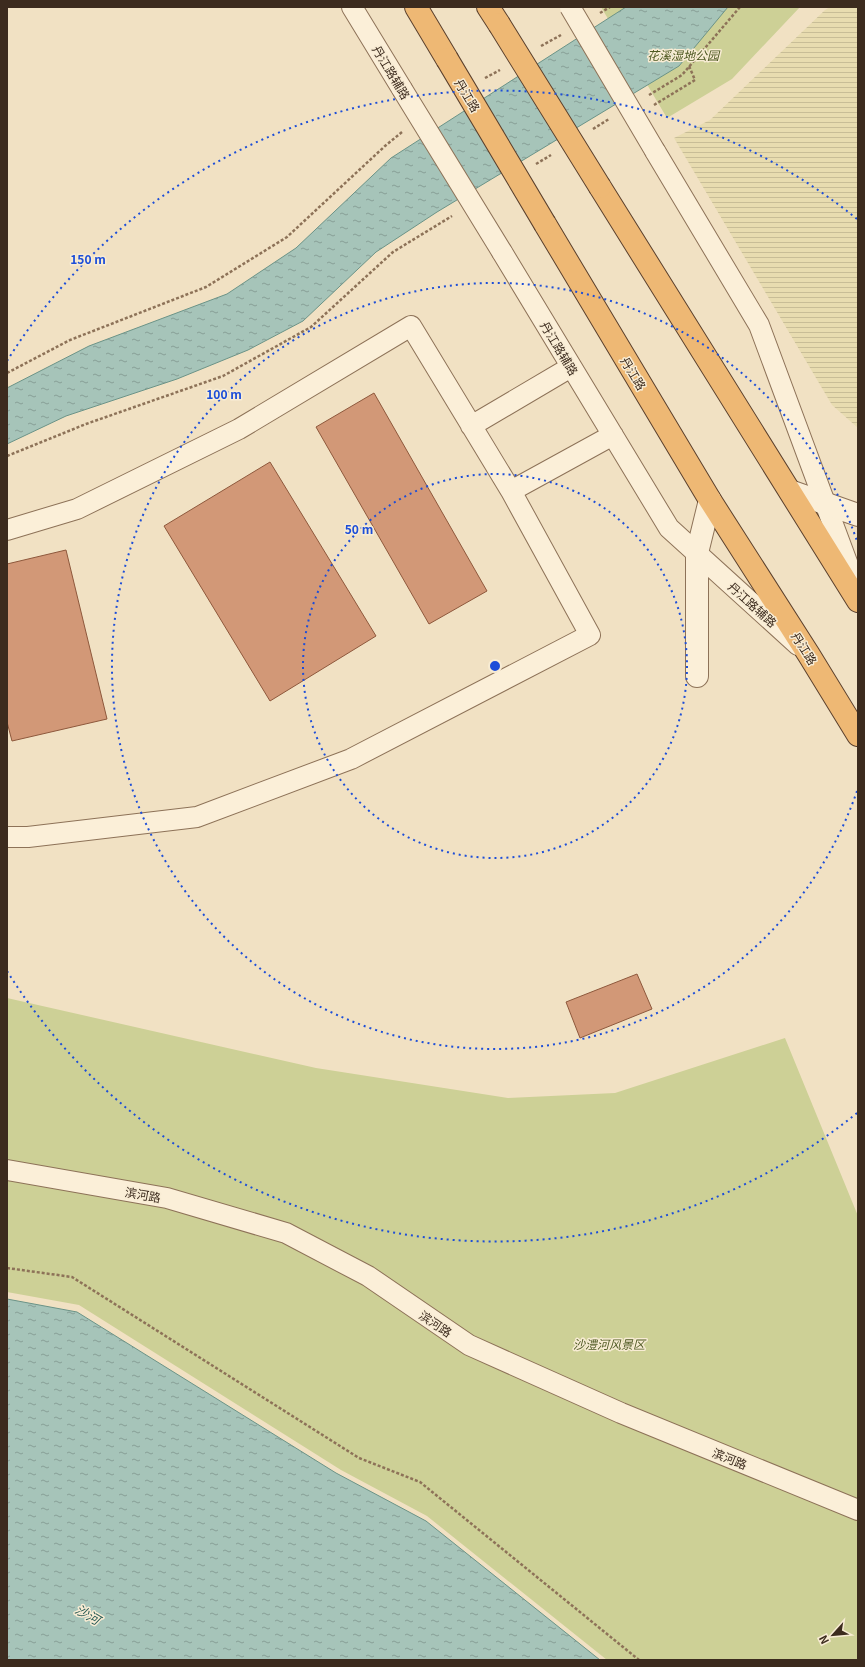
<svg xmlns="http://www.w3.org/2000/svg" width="865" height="1667" font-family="Georgia,'Noto Sans SC',serif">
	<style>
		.farmland { fill: url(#farmland-rules) }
		.green { fill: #cdd096 }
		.water { fill: url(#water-ripples); stroke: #6b9387 }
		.building { fill: #d29877; stroke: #8e583c }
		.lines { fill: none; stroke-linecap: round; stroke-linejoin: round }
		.minor-casing { stroke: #8d7258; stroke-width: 22 }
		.tertiary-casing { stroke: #8d7258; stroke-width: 24 }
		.trunk-casing { stroke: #5b402d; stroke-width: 24 }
		.path { stroke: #8d7258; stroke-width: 2.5; stroke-dasharray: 3 2; stroke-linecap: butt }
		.minor { stroke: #fbefd8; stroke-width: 20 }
		.tertiary { stroke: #fbefd8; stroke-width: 22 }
		.trunk { stroke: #eeb874; stroke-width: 22 }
		.minor-bridge-casing { stroke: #8d7258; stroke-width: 22; stroke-linecap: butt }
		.trunk-bridge-casing { stroke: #5b402d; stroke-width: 24; stroke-linecap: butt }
		.minor-bridge { stroke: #fbefd8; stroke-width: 20 }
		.trunk-bridge { stroke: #eeb874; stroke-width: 22 }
		.ring { fill: none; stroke: #1d4ed8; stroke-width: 2; stroke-dasharray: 2 4 }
		.labels { text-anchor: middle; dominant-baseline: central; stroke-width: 3; stroke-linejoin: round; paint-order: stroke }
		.park-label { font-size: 12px; font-style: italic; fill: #4f5a23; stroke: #f8ecd4 }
		.street-label { font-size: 12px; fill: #3c2b1e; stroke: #f8ecd4 }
		.water-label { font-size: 13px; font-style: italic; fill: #2c5d57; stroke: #f8ecd4 }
		.centre { fill: #1d4ed8; stroke: #f8ecd4; stroke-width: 2 }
		.ring-label { font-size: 12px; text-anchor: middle; font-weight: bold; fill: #1d4ed8; stroke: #f8ecd4; stroke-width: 3; stroke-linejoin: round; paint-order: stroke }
	</style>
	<defs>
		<pattern id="farmland-rules" width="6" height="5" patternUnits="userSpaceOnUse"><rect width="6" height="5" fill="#e8dcb0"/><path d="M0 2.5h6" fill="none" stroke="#c8bd97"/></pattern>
		<pattern id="water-ripples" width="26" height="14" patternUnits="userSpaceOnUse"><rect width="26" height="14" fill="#a6c4b9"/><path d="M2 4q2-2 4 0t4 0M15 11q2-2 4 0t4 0" fill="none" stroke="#889f96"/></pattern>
	</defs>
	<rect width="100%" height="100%" fill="#f1e1c3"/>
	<path class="farmland" d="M830 7H858V428L832 405 674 138 710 120 825 10Z"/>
	<path class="green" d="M601 7H800L732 79 667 118Z
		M7 998 316 1068 508 1098 615 1093 785 1038 858 1216V1660H607L427 1516 341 1470 79 1305 7 1292Z"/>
	<path class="water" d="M626 7H728L679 66 437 212 376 252 303 321 248 350 177 379 66 416 7 444V388L89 346 227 294 296 248 391 158Z
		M7 1299 77 1312 336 1473 426 1521 600 1660H7Z"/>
	<path class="building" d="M374 393 487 591 429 624 316 427Z
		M270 462 376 636 270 701 164 526Z
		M66 550 107 719 12 741 7 722V564Z
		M637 974 652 1009 580 1038 566 1002Z"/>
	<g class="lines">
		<g class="minor-casing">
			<path id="minor" d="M352 7 402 89
				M655 151 759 325 857 589
				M502 252 669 528 798 645
				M471 426 571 367
				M511 491 613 435
				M7 530 77 509 239 429 411 326 511 491 590 635 351 759 197 817 28 837H7
				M7 1170 167 1198 286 1233 368 1276 469 1345 621 1413 858 1510"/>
		</g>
		<g class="tertiary-casing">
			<path id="tertiary" d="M790 491 858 515
				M697 676V553L710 500"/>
		</g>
		<g class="trunk-casing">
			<path id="trunk" d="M416 7 447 59
				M488 7 499 24
				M600 187 858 601
				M545 224 710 500 809 655 858 735"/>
		</g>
		<path class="path" d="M600 13 610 7
			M541 46 561 35
			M485 78 500 70
			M649 95 682 75 740 7
			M654 105 695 80 689 66
			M593 129 609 119
			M536 164 551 155
			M7 373 70 340 206 287 287 237 385 146 402 132
			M7 456 86 424 223 376 311 327 393 252 452 216
			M7 1268 72 1277 359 1458 420 1482 639 1660"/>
		<use href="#minor" class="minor"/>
		<use href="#tertiary" class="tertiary"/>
		<use href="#trunk" class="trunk"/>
		<g class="minor-bridge-casing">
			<path id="minor-bridge" d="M570 7 655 151
				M402 89 502 252"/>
		</g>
		<g class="trunk-bridge-casing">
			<path id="trunk-bridge" d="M499 24 600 187
				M447 59 545 224"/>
		</g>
		<use href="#minor-bridge" class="minor-bridge"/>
		<use href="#trunk-bridge" class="trunk-bridge"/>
	</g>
	<g class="ring">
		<circle cx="495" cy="666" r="192"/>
		<path d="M857 791A383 383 0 1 1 857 541"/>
		<path d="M857 1113A575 575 0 0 1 7 971M7 361A575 575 0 0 1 857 219"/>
	</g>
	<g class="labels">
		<g class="park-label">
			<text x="683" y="54">花溪湿地公园</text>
			<text x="609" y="1343">沙澧河风景区</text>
		</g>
		<g class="street-label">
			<text transform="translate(392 72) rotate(59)">丹江路辅路</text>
			<text transform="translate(468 95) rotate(59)">丹江路</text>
			<text transform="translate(560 348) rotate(59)">丹江路辅路</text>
			<text transform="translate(634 373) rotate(59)">丹江路</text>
			<text transform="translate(753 604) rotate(42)">丹江路辅路</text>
			<text transform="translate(805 648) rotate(58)">丹江路</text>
			<text transform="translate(143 1194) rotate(10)">滨河路</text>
			<text transform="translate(436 1323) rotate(34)">滨河路</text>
			<text transform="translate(730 1458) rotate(22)">滨河路</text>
		</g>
		<g class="water-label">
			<text transform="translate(88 1614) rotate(30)">沙河</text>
		</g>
	</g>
	<circle cx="495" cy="666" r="6" class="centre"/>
	<g class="ring-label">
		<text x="88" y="264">150 m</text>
		<text x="224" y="399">100 m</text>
		<text x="359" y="534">50 m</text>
	</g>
	<rect width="865" height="1667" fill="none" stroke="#3c2b1e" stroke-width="16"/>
	<g transform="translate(833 1635) rotate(243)" stroke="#f8ecd4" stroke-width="3" paint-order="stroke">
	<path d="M0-3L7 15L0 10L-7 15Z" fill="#3c2b1e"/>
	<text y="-6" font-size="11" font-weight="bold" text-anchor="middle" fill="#3c2b1e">N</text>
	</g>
</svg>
